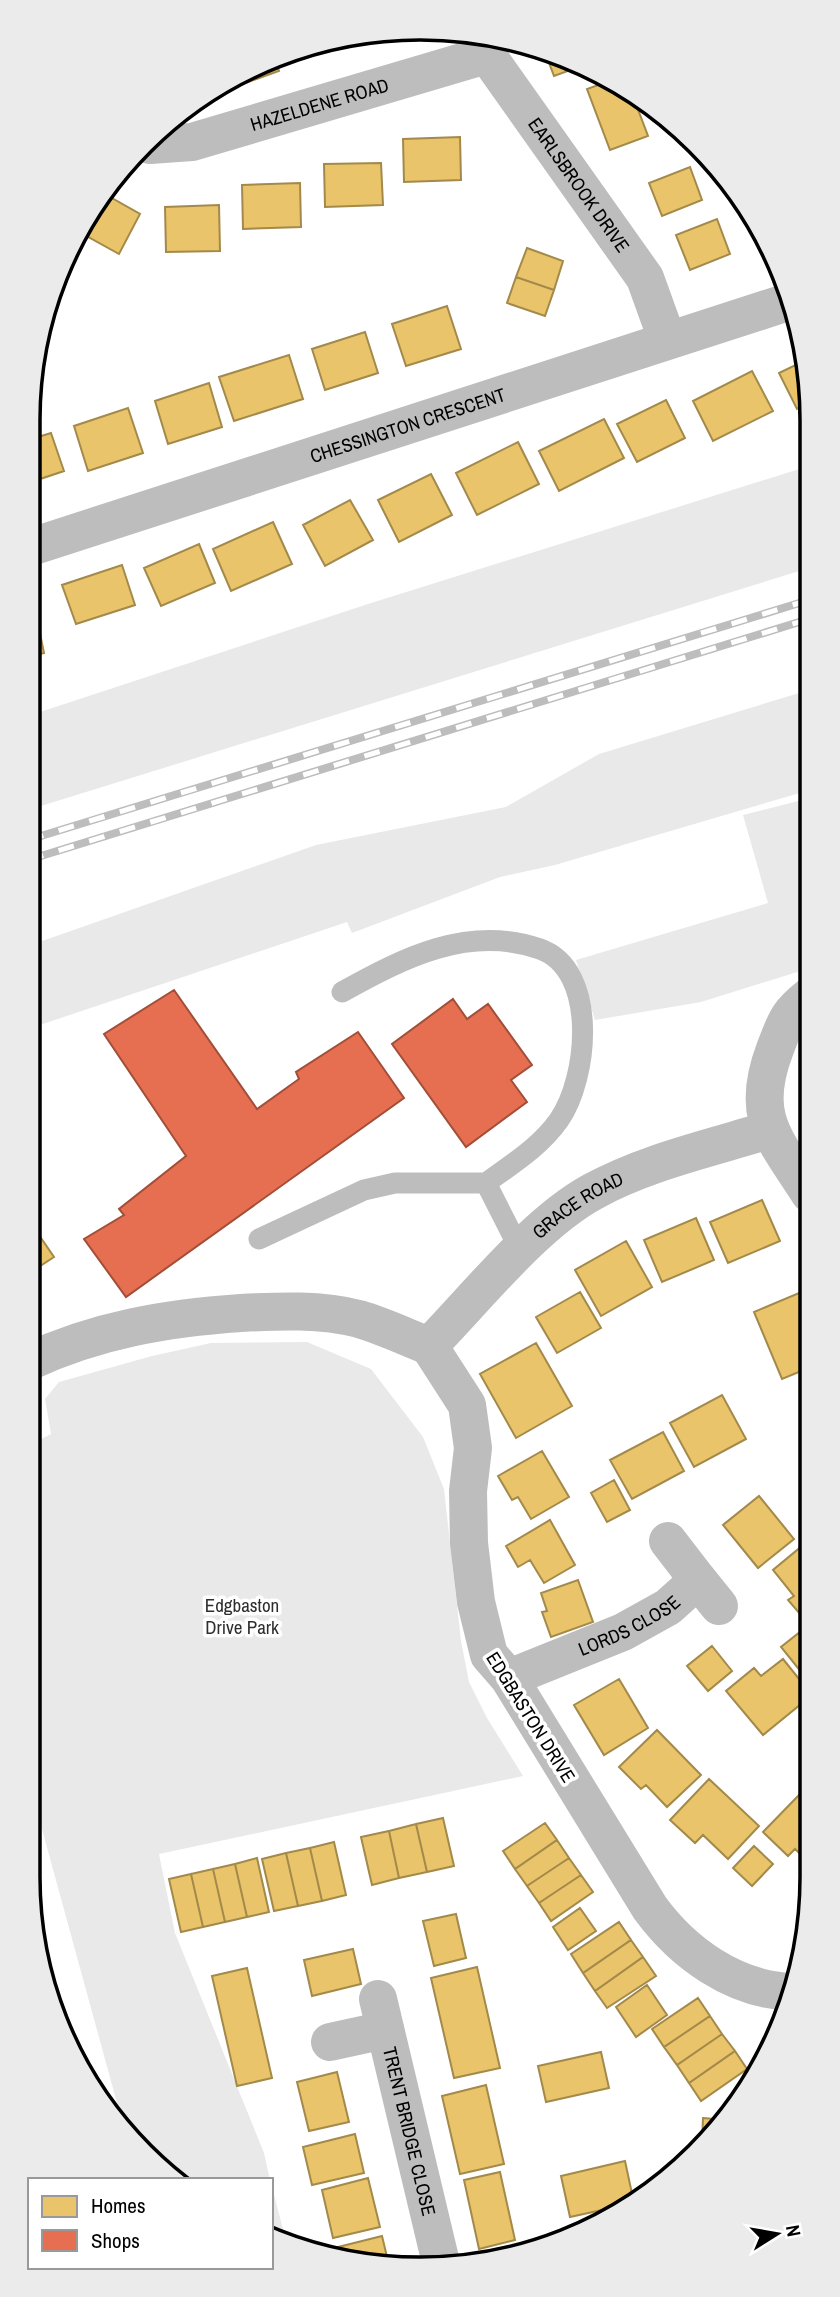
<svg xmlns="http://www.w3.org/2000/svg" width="840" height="2297" font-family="'Archivo Narrow',sans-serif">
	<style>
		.green { fill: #e9e9e9 }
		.homes { fill: #e9c46a; stroke: #a3894a; stroke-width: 2 }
		.shops { fill: #e76f51; stroke: #a24e39; stroke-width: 2 }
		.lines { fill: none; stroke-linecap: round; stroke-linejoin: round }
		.lane { stroke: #bdbdbd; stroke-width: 21 }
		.street { stroke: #bdbdbd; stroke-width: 38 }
		.rail-casing { stroke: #bdbdbd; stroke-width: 8 }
		.rail { stroke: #fff; stroke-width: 5; stroke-dasharray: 16; stroke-linecap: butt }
		.labels { text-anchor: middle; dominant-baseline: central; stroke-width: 7; stroke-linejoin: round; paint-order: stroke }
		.street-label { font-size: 19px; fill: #000; stroke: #fff }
		.park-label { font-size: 19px; fill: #2e2e2e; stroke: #fff }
		.rim { fill: none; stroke: #000; stroke-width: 3.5 }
	</style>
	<rect width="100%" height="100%" fill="#fff"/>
	<path class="green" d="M809 466V568L28 810V716L368 604Z
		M809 690 810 790 555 865 500 877 352 933 347 922 28 1029V946L316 845 506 807 599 754Z
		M810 798V968L701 1002 595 1020 576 960 768 903 743 815Z
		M307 1342 371 1369 423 1437 444 1489 461 1641 469 1682 487 1718 523 1776 159 1854 175 1933 264 2153 270 2180H179L126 2136 28 1778V1446L51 1434 45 1399 59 1382 152 1356 211 1343Z
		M271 2183 285 2237 271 2233Z"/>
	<path class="homes" d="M545 52 579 67 554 76Z
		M276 63 279 71 226 90 224 80Z
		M609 81 631 91 648 136 610 150 587 89Z
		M460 137 461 180 404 182 403 139Z
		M381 163 383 205 325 207 324 164Z
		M690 167 702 200 662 216 649 183Z
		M300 183 301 227 243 229 242 185Z
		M103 193 140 214 119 254 83 234Z
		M219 205 220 251 166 252 165 207Z
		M717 219 730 254 690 270 676 235Z
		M527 248 563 261 554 290 516 277Z
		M516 277 554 290 545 316 507 303Z
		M447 306 461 349 406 366 392 324Z
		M365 332 378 373 325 390 312 349Z
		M289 355 303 399 234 421 219 377Z
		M806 360 809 403 797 409 779 373Z
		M752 371 773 411 713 441 693 401Z
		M209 383 222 427 168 444 155 401Z
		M666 400 685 438 637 462 617 424Z
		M128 408 143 453 88 471 74 426Z
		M604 419 624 458 559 491 539 451Z
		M51 433 64 471 28 483V440Z
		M518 442 539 484 477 515 456 473Z
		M431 474 452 515 399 542 378 500Z
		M350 500 373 540 325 566 303 525Z
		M273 522 292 564 231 591 213 549Z
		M199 544 215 583 161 606 144 568Z
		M122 565 135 605 76 624 62 585Z
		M35 609 44 653 28 657V610Z
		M762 1200 780 1241 728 1263 710 1222Z
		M696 1218 714 1260 662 1282 644 1240Z
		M39 1235 54 1257 28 1274V1242Z
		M626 1241 652 1287 601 1316 575 1270Z
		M580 1292 601 1328 557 1353 536 1317Z
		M799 1293 811 1319V1367L782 1379 754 1312Z
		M536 1343 572 1406 516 1438 480 1374Z
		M722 1395 746 1439 694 1467 670 1423Z
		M663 1432 684 1471 632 1499 610 1460Z
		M542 1451 569 1497 531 1519 518 1497 512 1500 498 1476Z
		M614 1480 630 1510 607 1522 591 1493Z
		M759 1496 794 1539 758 1568 723 1525Z
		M550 1520 575 1565 544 1583 530 1560 518 1567 506 1546Z
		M808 1541 811 1545V1618L807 1622 788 1600 794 1596 773 1570Z
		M578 1580 593 1622 551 1637 542 1612 547 1611 541 1593Z
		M800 1632 811 1646 812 1665 802 1673 781 1647Z
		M712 1646 732 1671 708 1691 687 1666Z
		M783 1659 812 1695 763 1735 726 1691 754 1668 761 1676Z
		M619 1679 648 1728 604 1755 574 1705Z
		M657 1730 701 1775 667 1807 646 1785 641 1789 619 1767Z
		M709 1779 759 1826 728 1859 703 1835 695 1843 670 1820Z
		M802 1792 812 1801V1865L795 1849 788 1856 763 1832Z
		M443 1818 454 1866 427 1872 416 1824Z
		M545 1823 557 1840 515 1869 503 1851Z
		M416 1824 427 1872 399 1878 389 1831Z
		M389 1831 399 1878 372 1885 361 1837Z
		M557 1840 569 1858 527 1886 515 1869Z
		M334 1842 346 1895 322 1901 310 1848Z
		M754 1846 773 1864 752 1886 733 1868Z
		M30 1847 39 1875 28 1879V1848Z
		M310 1848 322 1901 298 1906 286 1853Z
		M286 1853 298 1906 274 1911 262 1859Z
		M257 1858 269 1912 247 1917 235 1864Z
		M569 1858 581 1875 539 1903 527 1886Z
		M235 1864 247 1917 225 1922 213 1869Z
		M213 1869 225 1922 203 1927 191 1874Z
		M191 1874 203 1927 181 1932 169 1879Z
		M581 1875 593 1892 551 1921 539 1903Z
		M580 1908 596 1931 568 1950 553 1927Z
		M456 1914 466 1958 434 1966 423 1921Z
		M619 1922 631 1940 583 1973 571 1954Z
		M631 1940 643 1957 595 1991 583 1973Z
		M353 1949 361 1984 312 1996 304 1960Z
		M643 1957 656 1976 607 2008 595 1991Z
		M477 1967 500 2068 454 2078 431 1978Z
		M247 1968 272 2078 237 2086 212 1976Z
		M647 1985 667 2015 636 2037 616 2007Z
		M698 1998 710 2016 664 2047 652 2029Z
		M710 2016 722 2034 677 2065 664 2047Z
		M722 2034 735 2051 689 2083 677 2065Z
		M735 2051 747 2069 701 2101 689 2083Z
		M601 2052 609 2088 546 2102 538 2066Z
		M337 2072 349 2122 309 2131 297 2082Z
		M486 2085 504 2164 460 2174 442 2096Z
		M703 2118 727 2120 702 2143Z
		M355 2134 364 2173 312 2185 303 2147Z
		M625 2161 634 2203 570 2217 561 2176Z
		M500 2172 515 2240 479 2249 464 2180Z
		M368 2178 380 2227 333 2238 322 2190Z
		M382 2236 389 2265 368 2266 340 2256 338 2247Z
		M516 2248 517 2253 491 2262 489 2254Z"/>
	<path class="shops" d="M174 990 257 1109 299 1079 296 1072 358 1032 404 1098 126 1297 84 1239 124 1215 119 1209 186 1156 104 1034Z
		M453 999 467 1019 488 1004 532 1065 511 1080 527 1102 466 1147 392 1044Z"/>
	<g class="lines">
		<path class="lane" d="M342 992C403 958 469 924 540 949 599 970 588 1079 559 1120 540 1147 512 1164 486 1183L521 1252
			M259 1239 364 1190 395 1183H486"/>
		<g class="street">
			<path id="s1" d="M475 38 645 278 667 339"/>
			<path id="s2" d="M150 145 192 142 486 55"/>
			<path id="s3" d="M28 548 788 302"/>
			<path d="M810 996C786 1015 786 1021 775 1049 749 1117 775 1139 810 1194"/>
			<path d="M429 1346 467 1405 473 1448 468 1491 469 1543 476 1602 489 1655 509 1678 650 1908C683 1953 734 1990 792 1992"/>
			<path id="s4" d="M429 1346C477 1297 534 1224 592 1192 646 1162 711 1148 769 1130"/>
			<path d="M28 1362C96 1330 167 1318 241 1313 280 1311 321 1309 359 1319 383 1326 406 1337 429 1346"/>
			<path d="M698 1580 719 1606"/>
			<path id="s5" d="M509 1678 623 1632 668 1607 698 1580 668 1541"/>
			<path id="s6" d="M378 1999 441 2263"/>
			<path d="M330 2042 385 2030"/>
		</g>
		<g class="rail-casing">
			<path id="rail" d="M28 840 809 600
				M28 860 809 619"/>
		</g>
		<use href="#rail" class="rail"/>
	</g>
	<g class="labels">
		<g class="street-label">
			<text stroke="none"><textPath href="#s2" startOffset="175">HAZELDENE ROAD</textPath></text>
			<text stroke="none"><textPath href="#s1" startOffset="180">EARLSBROOK DRIVE</textPath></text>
			<text stroke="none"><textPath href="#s3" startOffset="399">CHESSINGTON CRESCENT</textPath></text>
			<text stroke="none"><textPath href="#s4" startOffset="206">GRACE ROAD</textPath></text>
			<text stroke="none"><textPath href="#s5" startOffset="131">LORDS CLOSE</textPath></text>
			<text transform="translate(531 1717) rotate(58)">EDGBASTON DRIVE</text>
			<text stroke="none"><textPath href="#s6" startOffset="136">TRENT BRIDGE CLOSE</textPath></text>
		</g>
		<g class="park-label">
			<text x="242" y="1605">Edgbaston<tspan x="242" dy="22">Drive Park</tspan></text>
		</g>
	</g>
	<path d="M0 0H840V2297H0ZM420 40H420A380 380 0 0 1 800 420V1877A380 380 0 0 1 420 2257H420A380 380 0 0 1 40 1877V420A380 380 0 0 1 420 40Z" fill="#ebebeb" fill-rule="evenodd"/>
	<path class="rim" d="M420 40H420A380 380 0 0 1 800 420V1877A380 380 0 0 1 420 2257H420A380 380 0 0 1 40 1877V420A380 380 0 0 1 420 40Z"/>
	<rect x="28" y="2178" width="245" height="91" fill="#ffffff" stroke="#999999" stroke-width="2"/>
	<rect x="42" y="2196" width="35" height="21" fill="#e9c46a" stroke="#999999" stroke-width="2"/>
	<text x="91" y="2213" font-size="21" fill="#000000">Homes</text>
	<rect x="42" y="2230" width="35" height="21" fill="#e76f51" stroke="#999999" stroke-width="2"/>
	<text x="91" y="2248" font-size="21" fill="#000000">Shops</text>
	<g transform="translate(777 2234) rotate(79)" stroke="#ffffff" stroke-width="5" paint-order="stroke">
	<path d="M0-5L12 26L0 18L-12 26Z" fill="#000000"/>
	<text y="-10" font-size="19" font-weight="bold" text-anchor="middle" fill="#000000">N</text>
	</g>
</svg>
